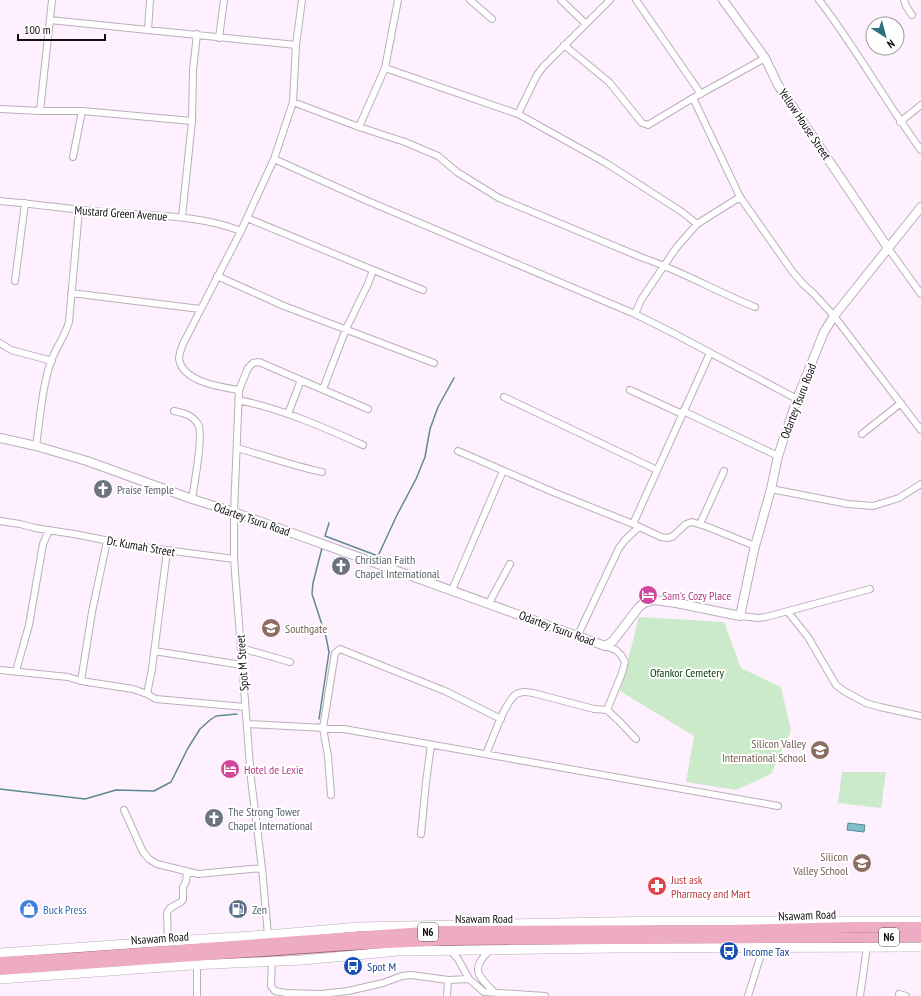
<svg xmlns="http://www.w3.org/2000/svg" width="921" height="996" font-family="'PT Sans Narrow',sans-serif">
	<style>
		.green { fill: #caeaca }
		.water { fill: #7fbfca; stroke: #5e8a93 }
		.lines { fill: none; stroke-linecap: round; stroke-linejoin: round }
		.stream { stroke: #5e8a93; stroke-width: 1.5 }
		.minor-casing { stroke: #bbaebb; stroke-width: 8 }
		.tertiary-casing { stroke: #bbaebb; stroke-width: 10 }
		.secondary-casing { stroke: #bbaebb; stroke-width: 10 }
		.trunk-casing { stroke: #9e667c; stroke-width: 12 }
		.minor { stroke: #fff; stroke-width: 6 }
		.tertiary { stroke: #fff; stroke-width: 8 }
		.secondary { stroke: #fff; stroke-width: 9 }
		.trunk { stroke: #eeabc4; stroke-width: 10 }
		.labels { text-anchor: middle; dominant-baseline: central; stroke-width: 4; stroke-linejoin: round; paint-order: stroke }
		.shield { fill: #fff; stroke: #595659; stroke-width: 1 }
		.shield-label { font-size: 11px; font-weight: bold; fill: #120d12 }
		.street-label { font-size: 12px; fill: #120d12; stroke: #fff }
		.worship-label { font-size: 12px; fill: #5b616d; stroke: #fff; text-anchor: start }
		.hotel-label { font-size: 12px; fill: #b23c85; stroke: #fff; text-anchor: start }
		.education-label { font-size: 12px; fill: #785e54; stroke: #fff; text-anchor: end }
		.park-label { font-size: 12px; fill: #084110; stroke: #fff }
		.health-label { font-size: 12px; fill: #be3a42; stroke: #fff; text-anchor: start }
		.shop-label { font-size: 12px; fill: #366cbe; stroke: #fff; text-anchor: start }
		.service-label { font-size: 12px; fill: #4e5e75; stroke: #fff; text-anchor: start }
		.transit-label { font-size: 12px; fill: #164399; stroke: #fff; text-anchor: start }
	</style>
	<rect width="100%" height="100%" fill="#fef0ff"/>
	<path class="green" d="M639 617 724 622 741 668 781 687 791 731 771 774 736 790 686 782 694 736 620 691Z
		M842 772H886L881 808 838 803Z"/>
	<path class="water" d="M848 823 865 825 864 832 847 830Z"/>
	<g class="lines">
		<path class="stream" d="M329 523 325 536 378 556 397 515 416 479 425 457 430 429 438 407 454 378
			M319 719 329 652 326 637 312 594 313 583 322 548
			M0 789 85 799 116 790 154 791 171 782 188 748 200 729 210 720 216 716 237 714"/>
		<g class="minor-casing">
			<path id="minor" d="M470 0 492 19
				M561 0 586 24
				M636 0 701 94
				M819 0C856 48 885 101 921 150
				M904 0 906 6 912 15
				M50 20 296 45
				M148 30 150 0
				M219 38 224 0
				M564 45 609 82 642 123 648 125 693 98 765 58
				M385 68 518 114 606 163 682 212 697 224 740 197
				M693 98 740 197 792 271 803 284 814 294 834 316 921 430
				M293 102 359 127 405 142 438 156 457 172 499 198 643 258C682 271 717 292 755 307
				M0 109 40 111H82L192 121
				M40 111 52 0
				M518 114 537 75 543 67 610 0
				M900 122 921 105
				M359 127 385 68 398 0
				M73 157 82 111
				M274 159 363 199 635 314 673 333 797 399
				M0 201C34 204 68 209 103 212 149 216 197 214 241 231
				M182 217 192 121 193 70 197 34
				M247 218 373 270 368 284 346 329 323 389
				M888 248 921 294
				M373 270 423 290
				M217 276 284 306 434 363
				M15 281 25 203
				M71 293 200 309
				M635 314 641 300 676 248 697 224
				M0 343 11 350 52 361
				M239 390C220 387 183 382 179 359 179 355 181 349 183 344L241 231 274 159 293 102 296 45 302 0
				M630 390 682 414
				M504 397 657 470
				M238 400C282 409 323 427 363 445
				M174 411C184 413 192 415 198 424 204 433 194 486 192 499
				M683 411 778 456
				M288 414 301 380
				M862 434 901 403
				M36 446C40 418 42 388 51 361 56 348 65 336 69 322L79 210
				M237 448C266 456 293 466 322 472
				M458 451 553 492 633 524 661 537 667 538 672 537 686 524 692 522 708 527 755 546
				M771 489 848 504 873 506 899 498 921 484
				M0 521 20 524 35 528 74 534 135 546 234 559
				M633 524 710 353
				M700 524 724 471
				M452 590 503 471
				M489 603 510 564
				M788 612 808 637 836 685 844 691 866 703 880 707 921 716
				M740 616 759 618 766 617 870 589
				M578 635 619 548 625 540 639 527
				M605 646 616 650 621 655 625 662 622 673 607 710
				M241 648 290 662
				M154 651 242 665
				M0 670 68 677 81 681 133 689 147 694 152 669 167 551
				M16 671 29 625 43 544 49 530
				M81 681 92 612 107 541
				M147 694 156 699 245 707
				M247 724 344 729 778 806
				M486 754C493 739 503 706 515 695 520 691 526 692 533 693L594 709 607 710 619 721 636 739
				M331 795 328 756 323 728 335 653 340 649 445 691 501 719
				M124 810 143 852 149 859 157 864 198 874 262 868
				M421 834 426 782 431 745
				M268 935 262 868 251 779 234 559V512L239 390 248 368 253 363 259 362 368 409
				M168 941 167 913 170 908 181 902 183 899V887L186 882 187 872
				M450 950 458 959 469 979 484 992 545 996
				M489 951C470 969 478 976 494 992
				M272 961 271 986 275 991 286 993 321 994 348 991 383 983 402 976 411 975 448 980 469 979
				M899 994 906 996
				M197 996V965
				M447 996 448 980
				M748 996 763 948
				M860 996 867 947"/>
		</g>
		<g class="tertiary-casing">
			<path id="tertiary" d="M723 0 765 58 778 85 888 248
				M0 438 36 446 87 461 192 499 234 512 605 646 613 641 639 607 644 603 654 600 676 603 740 616 754 550 771 489 778 456 797 399 824 332 834 316 921 207"/>
		</g>
		<g class="secondary-casing">
			<path id="secondary" d="M0 953 157 942 268 935 358 927 659 921H921
				M0 979 192 965 303 960 398 951 616 948 921 947"/>
		</g>
		<g class="trunk-casing">
			<path id="trunk" d="M0 962 72 958 366 936 440 931 730 930 857 927H921
				M0 970 347 945 449 940 921 937"/>
		</g>
		<use href="#minor" class="minor"/>
		<use href="#tertiary" class="tertiary"/>
		<use href="#secondary" class="secondary"/>
		<use href="#trunk" class="trunk"/>
	</g>
	<defs>
		<g id="church-disc" transform="scale(1)"><circle r="9.5" fill="#6b7280" stroke="#fff"/><path d="M-1.2-6h2.4v3.5h3.3v2.4h-3.3V6h-2.4V-.1h-3.3v-2.4h3.3Z" fill="#fff"/></g>
		<g id="hotel-disc" transform="scale(1)"><circle r="9.5" fill="#d1479c" stroke="#fff"/><path d="M-6-4.5h1.5V1H6V5H4.5V3h-9V5H-6ZM-4 0a1.8 1.8 0 1 1 3.6 0ZM.5 0V-2.5h3Q6-2.5 6 0Z" fill="#fff"/></g>
		<g id="school-disc" transform="scale(1)"><circle r="9.5" fill="#8d6e63" stroke="#fff"/><path d="M0-5L7-2L0 1L-7-2ZM-4 1L0 2.5L4 1V4Q0 6-4 4Z" fill="#fff"/></g>
		<g id="pharmacy-disc" transform="scale(1)"><circle r="9.5" fill="#e0444e" stroke="#fff"/><path d="M-2-6h4v4h4v4h-4v4h-4v-4h-4v-4h4Z" fill="#fff"/></g>
		<g id="shop-disc" transform="scale(1)"><circle r="9.5" fill="#3f7fe0" stroke="#fff"/><path d="M-5-2.5h2.3a2.7 3.5 0 0 1 5.4 0H5L5.5 6h-11ZM-1.5-2.5h3a1.5 2.3 0 0 0-3 0Z" fill="#fff"/></g>
		<g id="fuel-disc" transform="scale(1)"><circle r="9.5" fill="#5c6f8a" stroke="#fff"/><path d="M-5.5-6h7V0h2V4h1.3V-2.5L3-4.5l.8-.8L6-3V5H2.5V1h-1V6h-7ZM-4.2-4.7v3.2H.2V-4.7Z" fill="#fff"/></g>
		<g id="bus-disc" transform="scale(1)"><circle r="9.5" fill="#1a4fb4" stroke="#fff"/><path d="M-5-6H5V4H4V6H2V4H-2V6H-4V4H-5ZM-3.5-4V0h7V-4ZM-3.5 1.2v1.5H-2V1.2ZM2 1.2v1.5H3.5V1.2Z" fill="#fff"/></g>
	</defs>
	<g fill-rule="evenodd">
		<use href="#church-disc" x="103" y="489"/>
		<use href="#church-disc" x="341" y="566"/>
		<use href="#hotel-disc" x="648" y="595"/>
		<use href="#school-disc" x="271" y="628"/>
		<use href="#school-disc" x="820" y="750"/>
		<use href="#hotel-disc" x="230" y="769"/>
		<use href="#church-disc" x="214" y="818"/>
		<use href="#school-disc" x="862" y="863"/>
		<use href="#pharmacy-disc" x="657" y="886"/>
		<use href="#shop-disc" x="29" y="909"/>
		<use href="#fuel-disc" x="238" y="909"/>
		<use href="#bus-disc" x="729" y="951"/>
		<use href="#bus-disc" x="353" y="966"/>
	</g>
	<g class="labels">
		<g class="shield">
			<rect x="418" y="923" width="20" height="18" rx="3"/>
			<rect x="879" y="928" width="20" height="18" rx="3"/>
		</g>
		<g class="shield-label">
			<text x="428" y="932">N6</text>
			<text x="889" y="937">N6</text>
		</g>
		<g class="street-label">
			<text transform="translate(805 124) rotate(56)">Yellow House Street</text>
			<text transform="translate(121 213) rotate(4)">Mustard Green Avenue</text>
			<text transform="translate(798 401) rotate(-69)">Odartey Tsuru Road</text>
			<text transform="translate(252 519) rotate(19)">Odartey Tsuru Road</text>
			<text transform="translate(141 546) rotate(10)">Dr. Kumah Street</text>
			<text transform="translate(557 628) rotate(20)">Odartey Tsuru Road</text>
			<text transform="translate(242 663) rotate(-94)">Spot M Street</text>
			<text transform="translate(807 915) rotate(-2)">Nsawam Road</text>
			<text x="484" y="918">Nsawam Road</text>
			<text transform="translate(160 938) rotate(-4)">Nsawam Road</text>
		</g>
		<g class="worship-label">
			<text x="117" y="489">Praise Temple</text>
			<text x="355" y="559">Christian Faith<tspan x="355" dy="14">Chapel International</tspan></text>
			<text x="228" y="811">The Strong Tower<tspan x="228" dy="14">Chapel International</tspan></text>
		</g>
		<g class="hotel-label">
			<text x="662" y="595">Sam's Cozy Place</text>
			<text x="244" y="769">Hotel de Lexie</text>
		</g>
		<g class="education-label">
			<text x="285" y="628" text-anchor="start">Southgate</text>
			<text x="806" y="743">Silicon Valley<tspan x="806" dy="14">International School</tspan></text>
			<text x="848" y="856">Silicon<tspan x="848" dy="14">Valley School</tspan></text>
		</g>
		<g class="park-label">
			<text x="687" y="672">Ofankor Cemetery</text>
		</g>
		<g class="health-label">
			<text x="671" y="879">Just ask<tspan x="671" dy="14">Pharmacy and Mart</tspan></text>
		</g>
		<g class="shop-label">
			<text x="43" y="909">Buck Press</text>
		</g>
		<g class="service-label">
			<text x="252" y="909">Zen</text>
		</g>
		<g class="transit-label">
			<text x="743" y="951">Income Tax</text>
			<text x="367" y="966">Spot M</text>
		</g>
	</g>
	<g transform="translate(885 36) rotate(144)"><circle r="19" fill="#ffffff" stroke="#a09ea0"/>
	<path d="M0-3L7 15L0 10L-7 15Z" fill="#297279"/>
	<text y="-6" font-size="11" font-weight="bold" text-anchor="middle" fill="#120d12">N</text>
	</g>
	<path d="M18 34v6h87v-6" fill="none" stroke="#120d12" stroke-width="2"/>
	<text x="24" y="34" font-size="12" fill="#120d12" stroke="#ffffff" stroke-width="3" paint-order="stroke">100 m</text>
</svg>
